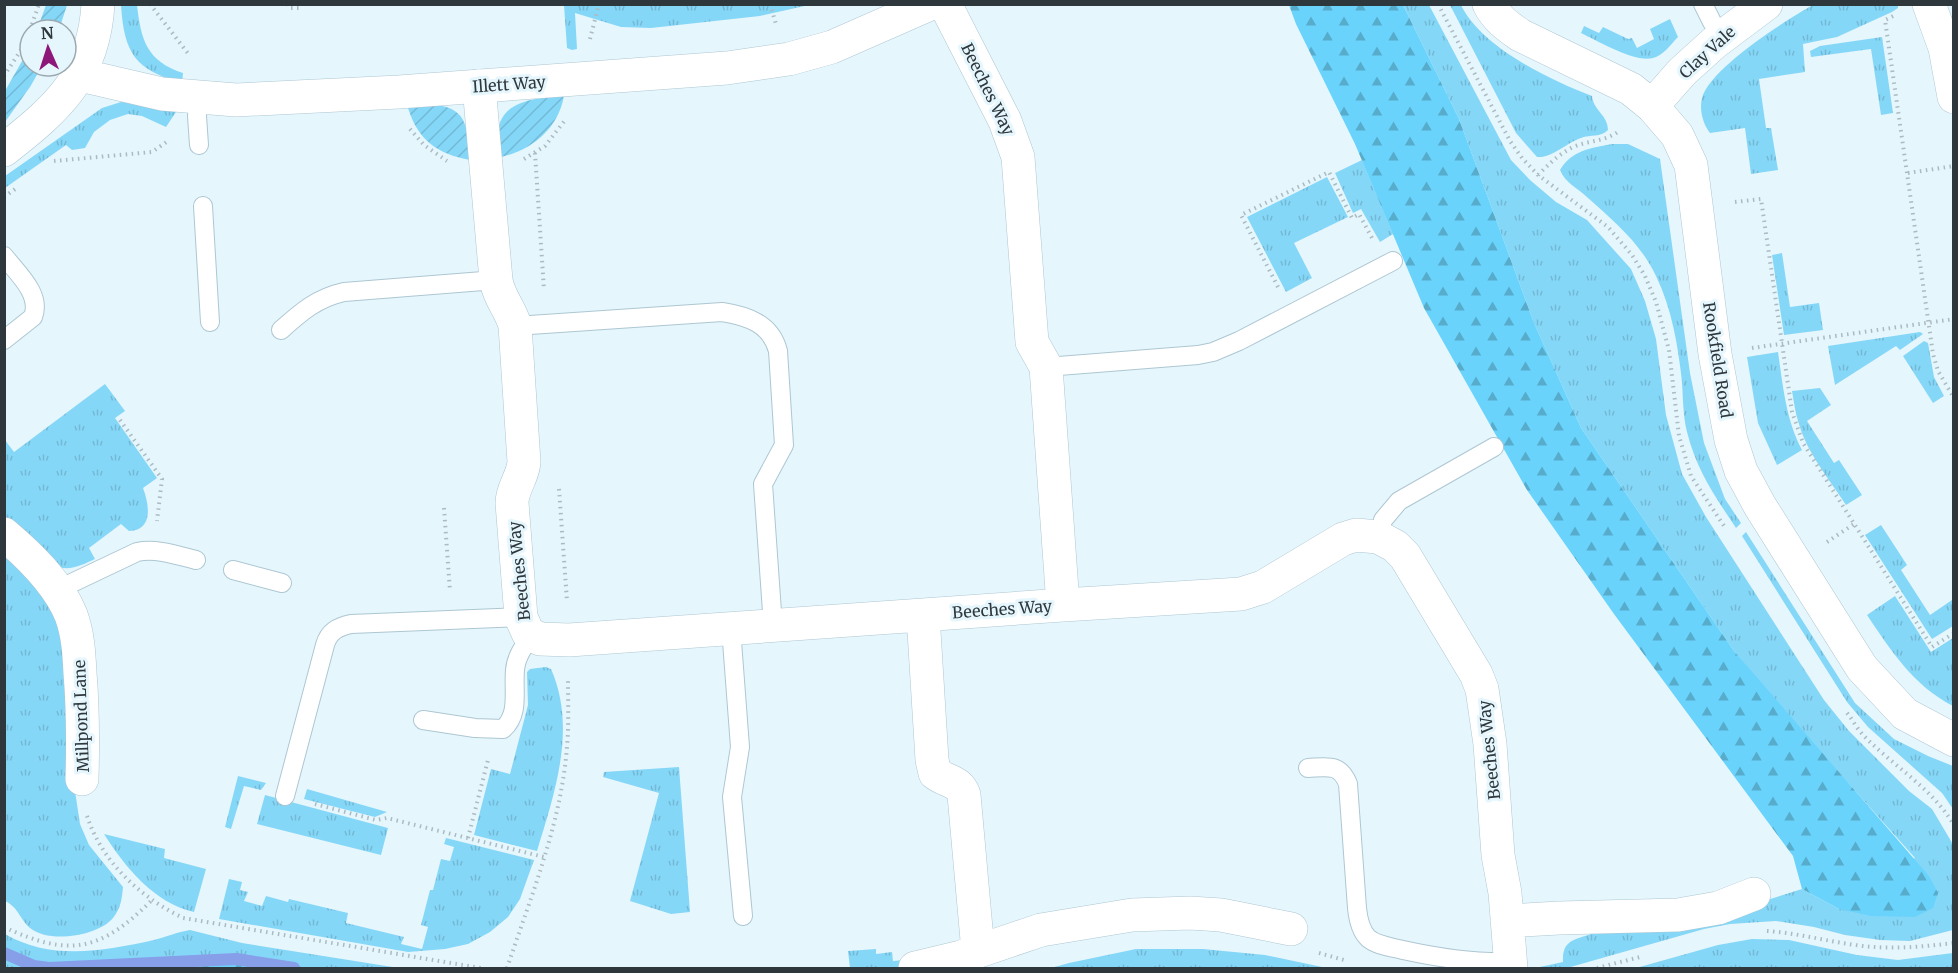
<svg xmlns="http://www.w3.org/2000/svg" width="1958" height="973" font-family="Merriweather,serif">
	<style>
		.grass { fill: url(#grass-tufts) }
		.forest { fill: url(#forest-firs) }
		.garden { fill: url(#garden-furrows) }
		.lines { fill: none; stroke-linecap: round; stroke-linejoin: round }
		.stream { stroke: #879ee9; stroke-width: 12 }
		.lane-casing { stroke: #adc7d2; stroke-width: 20 }
		.street-casing { stroke: #adc7d2; stroke-width: 34 }
		.secondary-casing { stroke: #adc7d2; stroke-width: 34 }
		.path { stroke: #acbac1; stroke-width: 4; stroke-dasharray: 1.5 4.5; stroke-linecap: butt }
		.lane { stroke: #fff; stroke-width: 18 }
		.street { stroke: #fff; stroke-width: 33 }
		.secondary { stroke: #fff; stroke-width: 33 }
		.labels { text-anchor: middle; dominant-baseline: central; stroke-width: 6; stroke-linejoin: round; paint-order: stroke }
		.street-label { font-size: 16px; fill: #2d373c; stroke: #e6f6fd }
	</style>
	<defs>
		<pattern id="grass-tufts" width="24" height="20" patternUnits="userSpaceOnUse" patternTransform="scale(1.5)"><rect width="24" height="20" fill="#85d7f8"/><path d="M3 7l-1-3M5 7V3M7 7l1-3M15 17l-1-3M17 17v-4M19 17l1-3" fill="none" stroke="#73b9d6"/></pattern>
		<pattern id="forest-firs" width="22" height="20" patternUnits="userSpaceOnUse" patternTransform="scale(1.5)"><rect width="22" height="20" fill="#69d3fb"/><path d="M5 1l3.5 6h-7zM16 11l3.5 6h-7z" fill="#57accc"/></pattern>
		<pattern id="garden-furrows" width="10" height="10" patternUnits="userSpaceOnUse" patternTransform="scale(1.5)"><rect width="10" height="10" fill="#85d7f8"/><path d="M-1 1l2-2M0 10L10 0M9 11l2-2" fill="none" stroke="#73b9d6"/></pattern>
	</defs>
	<rect width="100%" height="100%" fill="#e6f6fd"/>
	<path class="grass" d="M121 5H137C141 39 146 61 183 73L182 83C135 70 124 53 121 5Z
		M564 5V4L809 5 760 16 651 28 621 27 575 13 577 49 572 50 567 48Z
		M1403 5H1429L1511 160 1530 180 1556 202 1587 220 1631 269 1645 301 1656 339 1666 415 1682 474 1706 517 1824 700 1849 731 1909 791 1932 809 1954 846 1953 930 1910 941 1880 940 1845 935 1814 927 1776 921 1730 924 1704 929 1567 968H1535L1563 962C1562 940 1574 940 1591 934L1764 901 1802 889 1839 909 1915 858 1775 701 1734 651 1581 428 1534 323 1459 119Z
		M1450 5H1461C1481 47 1550 80 1592 96 1593 110 1608 115 1608 130 1600 138 1591 134 1581 138 1566 143 1553 158 1537 157L1516 133Z
		M1813 5H1898V8L1892 12 1837 37 1803 44 1805 72 1759 79 1766 128H1771L1778 170 1751 174 1745 128 1710 133C1703 124 1699 110 1702 98 1710 68 1786 20 1813 5Z
		M1670 19 1678 37C1671 44 1663 56 1653 58 1635 63 1598 41 1581 33L1584 26 1599 33 1603 27 1628 39 1632 38 1637 48 1654 39 1650 29Z
		M1882 37 1893 113 1881 115 1871 49 1811 57 1810 51 1820 46Z
		M121 102 146 103 176 112 166 127 142 116 128 114 110 120 94 132 85 148 72 150 66 145 5 188V176L102 108Z
		M1612 144H1628L1660 159 1690 373 1704 443 1725 499 1741 523 1736 528C1714 495 1697 471 1687 432 1683 416 1683 398 1682 382 1678 346 1672 309 1656 276 1641 244 1614 221 1588 198 1578 188 1565 183 1560 170 1572 150 1591 148 1612 144Z
		M1362 160 1393 234 1380 242 1361 209 1353 213 1335 173Z
		M1327 177 1348 217 1294 243 1312 278 1286 292 1247 217Z
		M1782 253 1790 307 1819 303 1823 330 1784 335 1772 255Z
		M1920 332 1923 334 1900 350 1896 346 1835 385 1828 346Z
		M1924 341 1928 343 1934 377 1944 396 1933 403 1903 356Z
		M1778 352C1783 386 1786 420 1802 450L1777 465 1758 423 1747 357Z
		M105 384 125 411 115 418 157 478 143 488C149 504 154 530 129 531L121 524 89 548 95 559C84 564 71 571 59 567 50 564 14 529 5 520V440L14 452Z
		M1820 388 1831 405 1807 421 1834 463 1839 460 1862 495 1846 505C1830 480 1807 453 1799 424 1795 413 1794 402 1792 391Z
		M1881 525 1907 565 1901 570 1930 615 1952 600 1953 603V626L1932 639 1865 535Z
		M1746 532 1855 703 1894 739 1928 756 1953 766V809L1942 793 1868 727 1847 702 1742 536Z
		M5 551 19 565 54 613 62 636 73 778 80 824 89 845 123 887C122 898 121 908 113 918 98 936 49 944 30 928 19 918 19 908 5 901Z
		M1895 596 1931 652 1953 638V706C1913 685 1892 652 1867 615Z
		M546 667 551 669C577 728 555 792 537 851L474 835 491 769 510 774 528 705 527 672 530 669Z
		M679 767 690 912 671 914 630 901 659 793 603 777 604 772Z
		M238 776 266 783 261 790 244 786 231 829 225 827Z
		M307 789 387 812 375 817 304 799Z
		M265 795 388 828 381 855 257 824Z
		M104 834 165 849 164 858 206 869 194 912C154 903 125 867 104 834Z
		M446 838 534 860 520 899 508 917 490 932 468 944 445 949 408 952 219 919 229 879 242 882 240 890 248 892 244 901 262 906 266 896 288 902 289 899 348 913 346 923 404 937 401 944 422 949 428 927 421 925 430 890H433L441 859 450 861 454 847 444 844Z
		M190 930 242 943 399 968H301L236 959 49 968H5V934C51 961 104 951 154 940 166 937 177 932 190 930Z
		M1752 939 1789 940 1857 955 1898 960 1953 953V968H1636L1718 945Z
		M876 949V954L892 952 893 961 904 960 906 968H850L848 951Z
		M1136 949H1203L1265 955 1327 968H1051L1069 963Z"/>
	<path class="forest" d="M1289 5H1403L1459 119 1534 323 1581 428 1734 651 1929 876 1938 893 1933 908 1915 917 1871 916 1839 909 1802 889 1793 856 1614 614 1527 490 1424 308 1355 144 1296 24Z
		M236 959 301 968H49Z"/>
	<path class="garden" d="M46 5H67L59 30H37Z
		M30 47V66H42L30 87 5 122V91Z
		M564 96C558 129 532 150 501 157 500 149 498 140 498 132 501 99 539 98 564 96Z
		M435 105C470 108 467 132 470 160 437 154 418 140 408 108Z"/>
	<g class="lines">
		<path class="stream" d="M4 953 34 966 49 968 236 959 294 968"/>
		<g class="lane-casing">
			<path id="lane" d="M1703 4 1712 22 1722 37
				M198 98 197 116 199 145
				M203 206 210 322
				M4 256C17 273 42 294 33 317L4 340
				M515 326 722 312C748 316 771 324 778 351L784 445 763 484 773 626
				M281 330C301 312 317 298 344 292L496 280
				M1046 367 1198 355 1213 352 1239 341 1393 261
				M1378 537 1383 520 1399 501 1494 447
				M233 570 282 583
				M57 590 137 552C157 548 176 555 196 560
				M731 628 740 747 732 797 743 916
				M423 720 475 728 503 729C520 714 513 691 515 670 516 657 524 646 531 636
				M1308 768C1327 767 1340 763 1348 784L1357 908C1358 918 1360 930 1368 938 1377 946 1392 947 1403 950 1439 958 1474 963 1510 962
				M285 796 325 645C329 631 338 627 351 624L521 617"/>
		</g>
		<g class="street-casing">
			<path id="street" d="M1929 4 1945 48 1954 97
				M479 86 496 280C499 299 511 309 515 326L524 462C523 477 512 488 512 503L521 617 528 633 540 639 569 640 1063 605 1046 367 1032 342 1018 157 1005 121 945 4
				M1652 106 1682 72 1714 43 1766 4
				M4 534C30 556 58 583 71 615 78 634 79 653 80 673 83 708 83 743 82 779
				M1063 605 1241 594 1263 587 1343 539 1356 535 1378 537 1395 546 1405 556 1476 674 1482 689 1490 744 1498 855 1505 893 1511 968
				M923 615 932 760 935 773C946 782 959 780 964 795L978 951
				M1507 921 1559 918 1678 915 1718 908 1754 894
				M915 968 961 957 1041 930 1132 915 1190 913 1221 915 1291 929"/>
		</g>
		<g class="secondary-casing">
			<path id="secondary" d="M1489 4C1496 18 1507 26 1520 35L1631 89 1652 106 1677 135 1691 165 1715 354 1731 440 1741 471 1760 506 1862 668 1905 714 1954 740
				M80 75 162 94 236 100 399 92 727 68 789 59 832 47 930 4
				M4 150C58 108 94 76 98 4"/>
		</g>
		<path class="path" d="M150 4 190 56
			M287 4 290 8H300L301 4
			M770 4 776 24
			M1438 4 1510 141 1522 158 1538 175 1608 227 1632 255 1645 276 1656 302 1669 350 1679 436 1691 476 1724 526
			M1893 16 1885 20 1933 354 1938 371 1954 398
			M30 30 39 4
			M590 39 599 4
			M4 76 23 47 30 31
			M410 129 424 145 447 161
			M535 153 544 290
			M524 159 545 146 566 119
			M54 161 152 152 168 141
			M1908 173 1954 166
			M1538 175C1549 164 1559 154 1573 147 1589 140 1605 142 1619 131
			M4 197 18 187
			M1735 202 1761 199 1792 412 1803 443 1932 647 1954 633
			M1278 287 1241 215 1329 172 1352 218 1359 214 1372 238
			M1752 348 1954 319
			M120 420 162 479 157 521
			M559 489 567 601
			M444 508 450 591
			M1827 542 1854 524
			M1847 713C1853 720 1857 729 1864 736 1893 766 1931 787 1954 825
			M315 804 376 820 387 818 544 857
			M87 816C102 862 140 897 183 918L481 968
			M468 838 488 760
			M4 927C70 958 101 951 152 900
			M1767 931C1797 933 1826 941 1855 945 1889 950 1920 947 1954 943
			M1319 953 1344 960
			M507 968C531 896 561 824 567 747 569 724 568 701 568 678
			M1597 968 1640 957"/>
		<use href="#lane" class="lane"/>
		<use href="#street" class="street"/>
		<use href="#secondary" class="secondary"/>
	</g>
	<g class="labels">
		<g class="street-label">
			<text transform="translate(1707 52) rotate(-42)">Clay Vale</text>
			<text transform="translate(509 84) rotate(-4)">Illett Way</text>
			<text transform="translate(988 89) rotate(64)">Beeches Way</text>
			<text transform="translate(1718 360) rotate(81)">Rookfield Road</text>
			<text transform="translate(519 571) rotate(-96)">Beeches Way</text>
			<text transform="translate(1002 609) rotate(-4)">Beeches Way</text>
			<text transform="translate(81 716) rotate(-92)">Millpond Lane</text>
			<text transform="translate(1489 750) rotate(-96)">Beeches Way</text>
		</g>
	</g>
	<rect width="1958" height="973" fill="none" stroke="#2d373c" stroke-width="12"/>
	<g transform="translate(48 48) rotate(357)"><circle r="28" fill="#e6f6fd" stroke="#9caab0" stroke-width="1.5"/>
	<path d="M0-4.5L10 22L0 15L-10 22Z" fill="#8d1879"/>
	<text y="-9" font-size="16" font-weight="bold" text-anchor="middle" fill="#2d373c">N</text>
	</g>
</svg>
